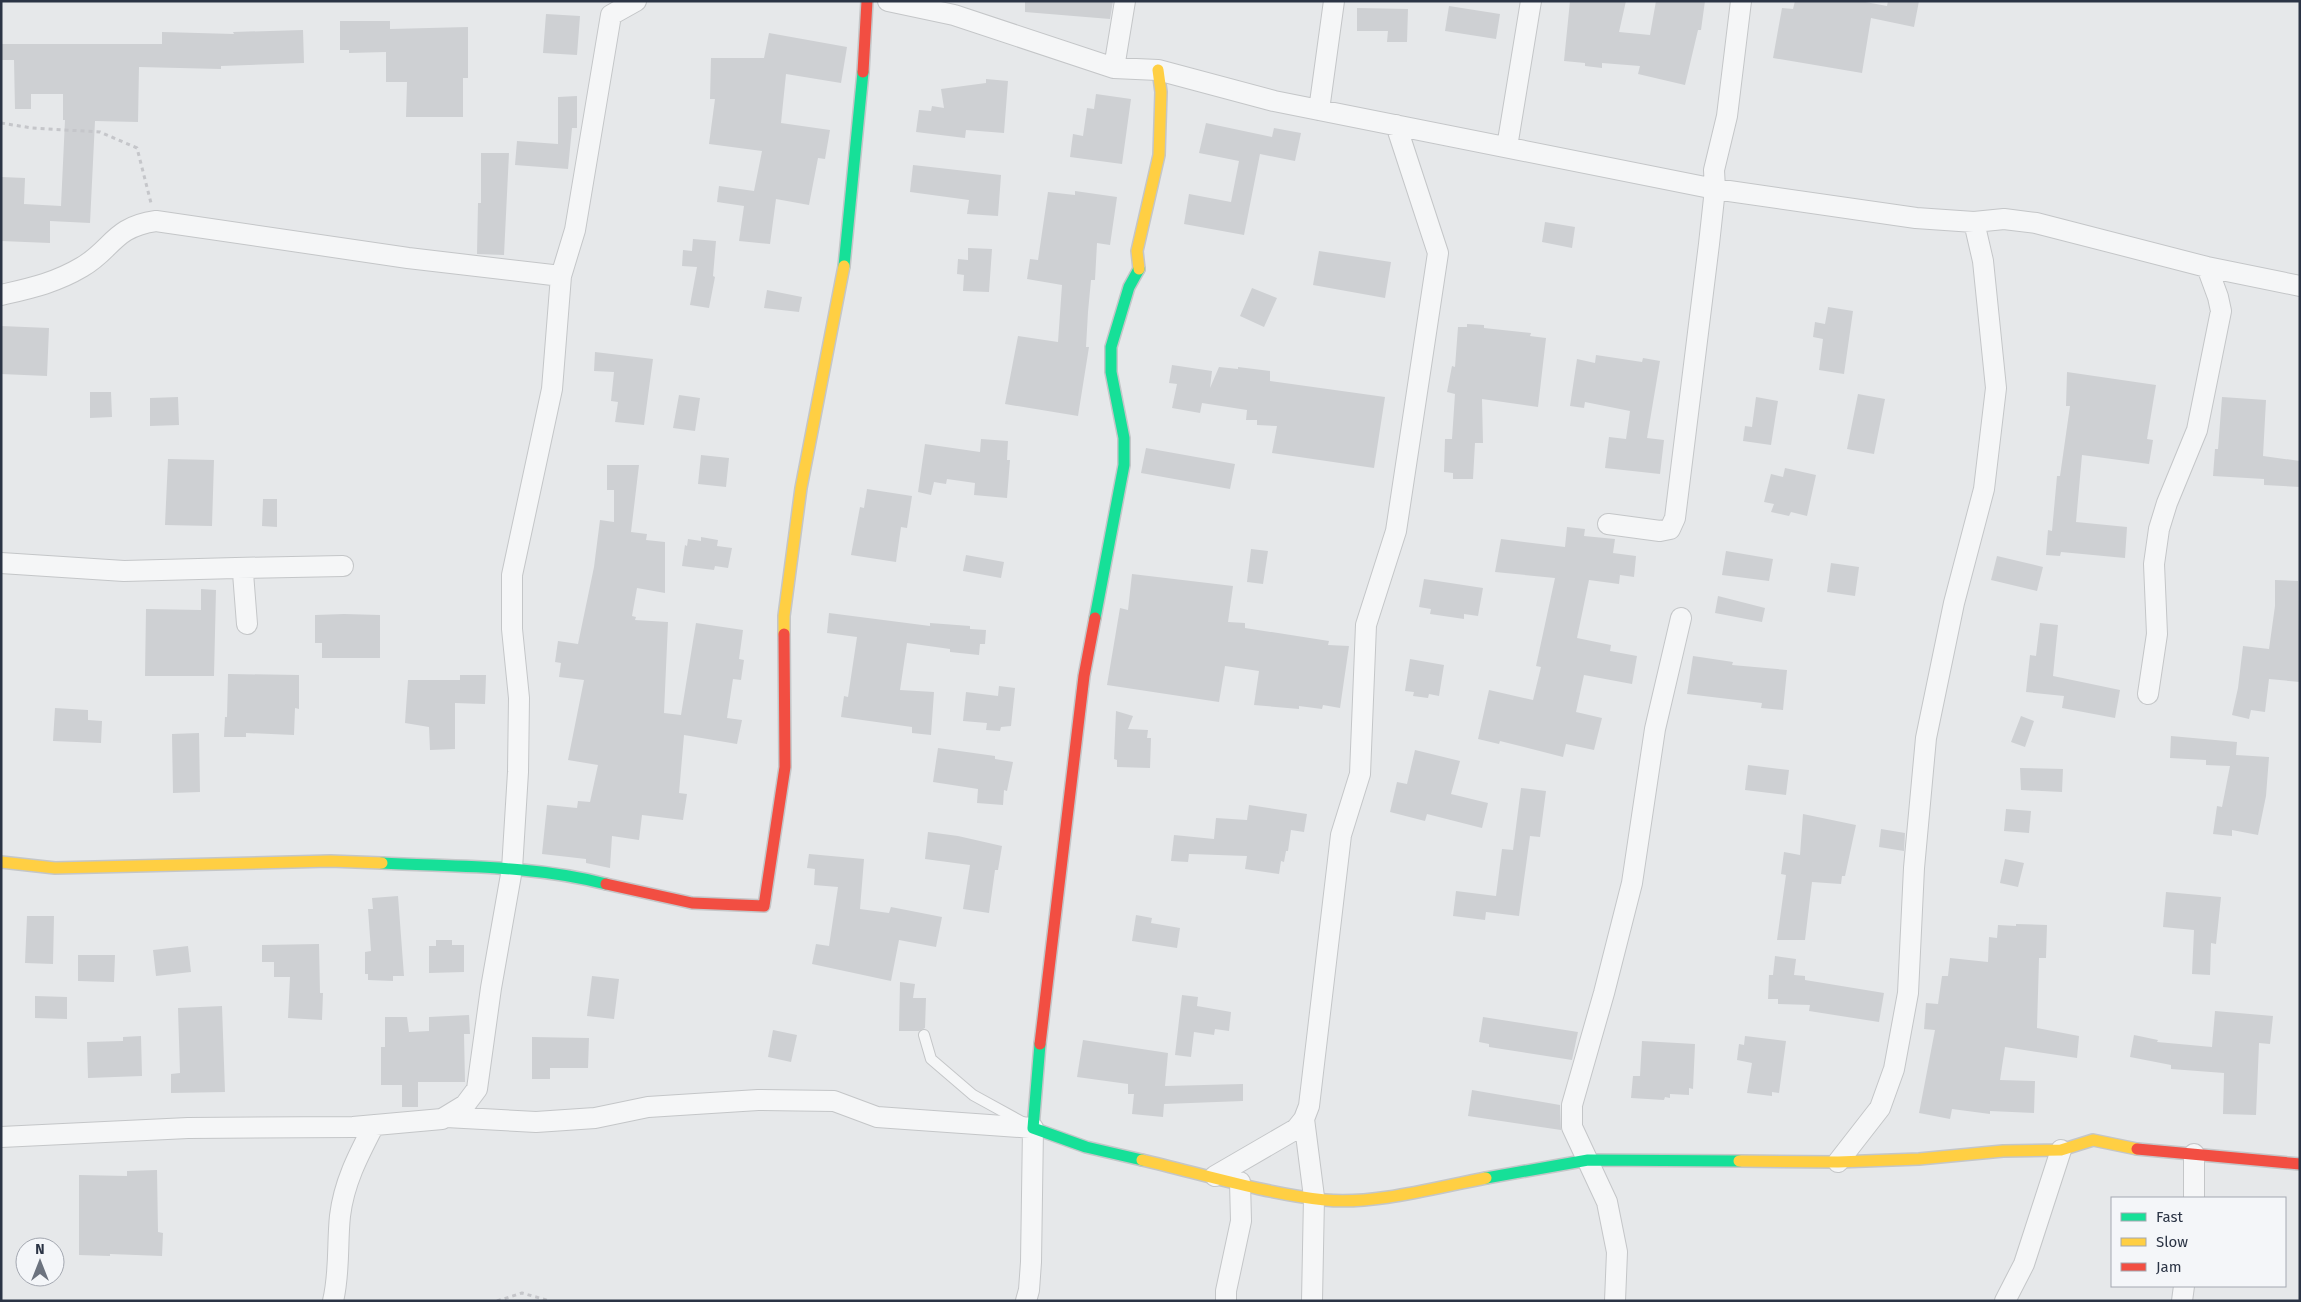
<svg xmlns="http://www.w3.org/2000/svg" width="2301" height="1302" font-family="'Fira Sans',sans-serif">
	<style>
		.building { fill: #ced0d3 }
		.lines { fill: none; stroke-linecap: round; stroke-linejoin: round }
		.lane-casing { stroke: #c4c6c8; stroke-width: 12 }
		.street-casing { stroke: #c4c6c8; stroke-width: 22 }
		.fast-casing { stroke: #c4c6c8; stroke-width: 14 }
		.slow-casing { stroke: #c4c6c8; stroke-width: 14 }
		.jam-casing { stroke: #c4c6c8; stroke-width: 14 }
		.path { stroke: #c5c6ca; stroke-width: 3; stroke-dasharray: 4 4; stroke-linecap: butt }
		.lane { stroke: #f5f6f7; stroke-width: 10 }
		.street { stroke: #f5f6f7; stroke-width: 20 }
		.fast { stroke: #16e098; stroke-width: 11 }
		.slow { stroke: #ffcf43; stroke-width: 11 }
		.jam { stroke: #f24e42; stroke-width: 11 }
	</style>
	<rect width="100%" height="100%" fill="#e6e8ea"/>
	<path class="building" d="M1025 1H1113L1110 19 1025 12Z
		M1570 1H1626L1619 32 1650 35 1656 1H1705L1701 30H1698L1685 85 1638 74 1640 66 1602 63V68L1585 66V63L1564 61Z
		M1795 1H1860L1887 6 1888 1H1919L1914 27 1871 18 1862 73 1773 58 1782 8 1793 9Z
		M1449 6 1500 14 1496 39 1445 31Z
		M1357 8 1408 9 1407 42H1387L1388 31H1357Z
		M546 14 580 16 577 55 543 53Z
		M340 21H390V29L468 27V78H463V117H406L407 82H386V52L349 53V50H340Z
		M303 30 304 63 221 66V69L139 67 138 122 95 121 90 223 50 221V243L1 241V177L25 178 24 204 61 206 65 120H63V94H31V109H15L14 60H1V44H162V32L234 34 233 32Z
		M769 33 847 47 841 83 786 74 781 123 830 130 825 159 818 158 809 205 776 199 770 244 739 241 744 206 717 202 719 186 754 191 762 151 709 144 715 99H710L711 58H764Z
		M986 79 1008 81 1004 133 966 130 965 138 916 132 919 110 931 111 932 106 944 108 941 89 986 83Z
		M1096 94 1131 99 1122 164 1070 157 1073 134 1083 136 1087 108 1094 109Z
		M577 96V128H572L568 169 515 165 517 141 558 144V97Z
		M1206 123 1272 137 1274 128 1301 133 1295 161 1260 154 1244 235 1184 224 1189 194 1231 202 1239 161 1199 153Z
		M481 153H509L504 255 477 254 478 203H481Z
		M913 165 1001 175 998 216 967 214 969 200 910 192Z
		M1075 191 1117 197 1110 245 1097 243 1095 280H1091L1088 312 1086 347H1089L1078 416 1005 404 1018 336 1058 342 1062 285 1027 279 1030 259 1038 260 1048 192 1075 195Z
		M1545 222 1575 227 1572 248 1542 242Z
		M693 239 716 241 713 276 715 277 709 308 690 305 697 267 682 266 683 250 692 251Z
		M968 248 992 249 989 292 963 291 964 275 957 274 958 259 968 260Z
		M1319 251 1391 262 1385 298 1313 285Z
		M1252 288 1277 298 1264 327 1240 316Z
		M767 290 802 297 799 312 764 308Z
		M1828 307 1853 311 1844 374 1819 370 1823 339 1813 337 1815 322 1825 324Z
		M1467 324 1484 325V328L1531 333 1530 336 1546 338 1538 407 1482 399 1483 443H1475L1473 479H1453V473L1444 472 1445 439H1452L1455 394 1447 392 1452 366 1455 367 1458 327H1467Z
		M1 326 49 328 47 376 1 374Z
		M595 352 653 359 644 425 615 422 618 402 611 401 614 372 594 371Z
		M1596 355 1642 362 1643 358 1660 361 1647 438 1664 440 1660 474 1605 468 1609 437 1626 439 1630 411 1585 402 1584 408 1570 406 1577 359 1595 363Z
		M1172 365 1212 371 1210 388 1219 367 1238 369V367L1270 371V381L1385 397 1374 468 1272 453 1277 426 1257 425V420H1246L1247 410 1202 403 1200 413 1172 408 1177 384 1169 383Z
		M2067 372 2156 385 2147 439 2153 440 2149 464 2082 455 2076 522 2127 527 2125 558 2061 552 2060 556 2046 555 2048 530 2052 531 2057 476H2060L2070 406H2066Z
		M90 392H111L112 417 90 418Z
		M1858 394 1885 399 1874 454 1847 449Z
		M679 395 700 398 695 431 673 428Z
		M178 397 179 425 150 426V398Z
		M1756 397 1778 401 1771 445 1743 441 1745 426 1752 427Z
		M2222 397 2266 400 2263 456 2300 461V487L2264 485V479L2213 476 2215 449H2218Z
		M981 439 1008 441 1007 460H1010L1007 498 974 495 975 483 947 479 946 484 934 482 931 495 918 492 925 444 980 452Z
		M1146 448 1235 464 1230 489 1141 473Z
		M701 455 729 458 726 487 698 484Z
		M168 459 214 460 212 526 165 525Z
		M607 465H639L631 532 647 534 646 540 665 542V593L637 588 632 616 636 617 635 620 668 622 664 713 681 715 696 623 743 630 739 659 744 660 741 680 733 679 727 718 742 720 737 744 684 735 679 793 687 794 683 820 642 815 639 840 612 836 610 868 586 863V859L542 854 547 805 577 808 578 801 590 802 598 765 568 760 584 680 559 677 561 663 555 662 558 641 578 644 594 567 600 520 614 522V490H607Z
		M1785 468 1816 475 1807 516 1791 512 1789 516 1771 512 1774 504 1764 502 1771 474 1783 477Z
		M867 489 912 496 907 528 901 527 896 562 851 555 860 507 864 508Z
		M263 499H277V527L262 526Z
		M1567 527 1585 529 1584 536 1615 539 1613 553 1636 556 1634 577 1620 575 1619 584 1589 580 1577 638 1611 645 1610 651 1637 656 1632 684 1584 675 1576 712 1602 718 1594 750 1566 744 1563 757 1500 741 1499 744 1478 739 1489 690 1533 700 1541 667 1536 666 1555 578 1495 572 1501 539 1565 547Z
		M701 537 718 540 717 546 732 548 728 568 715 566 714 570 682 566 685 545 687 546 688 539 701 541Z
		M1251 549 1268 551 1263 584 1247 582Z
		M1726 551 1773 559 1769 581 1722 575Z
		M966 555 1004 562 1001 578 963 571Z
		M1997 556 2043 567 2037 591 1991 580Z
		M1831 563 1859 567 1855 596 1827 592Z
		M1132 574 1233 586 1228 622 1245 623V628L1329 641 1328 645 1349 646 1340 708 1323 705 1322 709 1299 706V709L1254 705 1259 671 1225 666 1219 702 1107 685 1120 608 1128 610Z
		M1424 579 1483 588 1478 616 1464 614V619L1430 614 1431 609 1419 607Z
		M2275 580 2298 581 2300 682 2269 679 2265 712 2251 710 2249 719 2232 715 2238 688 2243 646 2269 649 2275 606Z
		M201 589 216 590 214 676H145L146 609 201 610Z
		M1718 596 1765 608 1762 622 1715 613Z
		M829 613 930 626V623L970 626V629L986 630 985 644H980L979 655 950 652V649L907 643 900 690 934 692 931 735 912 733V727L841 717 844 696 848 697 857 637 827 633Z
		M344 614 380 615V658H322V643H315V615Z
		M2040 623 2058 625 2053 676 2120 690 2115 718 2062 708 2064 696 2026 692 2030 655 2036 656Z
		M1693 656 1733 662 1732 665 1787 670 1783 710 1761 708 1762 703 1687 694Z
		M1410 659 1444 665 1439 696 1429 694 1428 698 1413 696 1414 692 1405 691Z
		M228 674 299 675V709L295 708 294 735 246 733V737H224L225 717H227Z
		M460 675H486L485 704 455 703V749L430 750 429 727 405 723 408 680H460Z
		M999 686 1015 688 1011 726 1001 727 1000 731 986 730 987 723 963 721 966 692 998 696Z
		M55 708 88 710V720L102 721 101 743 53 741Z
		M1116 711 1133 716 1128 729 1148 730 1147 738H1151L1150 768 1117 767V760L1114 759Z
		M2021 716 2034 721 2025 747 2011 742Z
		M199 733 200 792 173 793 172 734Z
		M2171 736 2237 742 2236 755 2269 757 2266 796 2258 835 2232 830V836L2213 834 2217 806 2222 807 2230 766 2206 765V760L2170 758Z
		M938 748 995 756V759L1013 762 1007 791 1004 790 1003 805 977 803 978 789 933 782Z
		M1415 750 1460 761 1451 794 1488 803 1482 828 1427 814 1425 821 1390 812 1397 782 1407 784Z
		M1748 765 1789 770 1786 795 1745 790Z
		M2020 768 2063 769 2062 792 2021 790Z
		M1521 788 1546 791 1540 837 1530 836 1519 916 1486 912 1485 920 1453 916 1456 891 1496 896 1502 849 1513 850Z
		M1249 805 1307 814 1304 832 1291 830 1288 851H1286L1284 862 1281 861 1279 874 1245 869 1247 856 1189 854 1188 862 1171 861 1174 835 1214 839 1216 818 1247 820Z
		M2006 809 2031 811 2029 833 2004 831Z
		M1803 814 1856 825 1845 876H1842L1841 884 1812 882 1805 940H1777L1786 875 1781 874 1784 852 1800 855Z
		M1881 829 1905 833 1904 851 1879 847Z
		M928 832 958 836 1002 846 998 870H995L989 913 963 909 970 865 925 859Z
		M809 854 864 859 860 909 889 913 891 907 942 917 936 947 899 940 891 981 812 964 816 944 829 946 838 887 814 885 815 869 807 868Z
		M2005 859 2024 863 2018 887 2000 883Z
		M2166 892 2221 897 2216 944 2211 943 2210 975 2192 974 2194 930 2163 927Z
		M398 896 404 976H393V981L368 980V974H365V952L371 951 368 909H373L372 898Z
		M1136 915 1152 918 1151 923 1180 928 1177 948 1132 941Z
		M27 916H54L53 964 25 963Z
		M2016 924 2047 925 2046 958H2039L2037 1028 2079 1036 2077 1058 2005 1047 2000 1080 2035 1081 2034 1113 1990 1111V1114L1952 1109 1950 1119 1919 1113 1935 1030 1924 1029 1926 1003 1938 1004 1942 976H1948L1950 958 1988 962 1989 937 1997 938 1998 925 2016 926Z
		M436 940H452V945H464V972L429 973V946H436Z
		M319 944 320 993H323L322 1020 288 1018 290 977H274V962H262V945Z
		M188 946 191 972 156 976 153 950Z
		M78 955H115L114 982 78 981Z
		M1775 956 1796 959 1794 975 1805 976V980L1884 993 1879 1022 1809 1011 1810 1005 1778 1004V999H1768L1769 975H1773Z
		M592 976 619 979 614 1019 587 1016Z
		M900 982 915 984 913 998H926L925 1028 919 1031H899Z
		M1182 995 1198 997 1197 1006 1231 1012 1229 1031 1215 1029 1214 1035 1194 1032 1191 1057 1175 1055Z
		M35 996 67 997V1019L35 1018Z
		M222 1006 225 1092 171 1093V1074L180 1073 178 1008Z
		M2215 1011 2273 1016 2270 1044 2259 1043 2256 1115 2223 1114 2224 1073 2171 1069V1065L2130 1057 2134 1035 2158 1040 2157 1042 2212 1047Z
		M469 1015 470 1034H464L465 1082H418V1107H402V1085H381V1047H385V1017H407L409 1032 429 1031V1017Z
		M1483 1017 1578 1032 1572 1060 1489 1047V1044L1479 1042Z
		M773 1030 797 1035 791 1062 768 1057Z
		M141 1036 142 1076 88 1078 87 1042 123 1041V1037Z
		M1745 1036 1786 1041 1779 1093 1772 1092V1096L1747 1093 1752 1063 1737 1060 1739 1044 1744 1045Z
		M532 1037 589 1038 588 1068H550V1079H532Z
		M1083 1040 1168 1053 1165 1086 1243 1084V1101L1164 1104 1163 1117 1132 1114 1134 1094H1128V1084L1077 1077Z
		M1642 1041 1695 1044 1693 1089 1689 1088V1095L1670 1094V1098L1665 1097 1664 1100 1631 1098 1633 1076H1640Z
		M1472 1090 1560 1105 1561 1130 1468 1116Z
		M157 1170 158 1232 163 1233 162 1256 110 1254V1256L79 1255V1175L127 1176V1171Z"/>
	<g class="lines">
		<g class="lane-casing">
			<path id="lane" d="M924 1035 931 1059 973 1095 1024 1123"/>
		</g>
		<g class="street-casing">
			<path id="street" d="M888 1 954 15 1114 68 1158 70 1274 101 1715 189 1916 218 1974 222 2004 219 2036 223 2207 267 2300 286
				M1114 68 1125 1
				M1319 110 1334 1
				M1507 147 1531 1
				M1 295C31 288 55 283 82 267 113 249 113 227 156 221L408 258 561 276
				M1608 524 1660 531 1670 529 1675 518 1709 244 1715 189 1714 170 1727 116 1741 1
				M1 563 124 571 236 568 243 573 247 624
				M236 568 343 566
				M2148 694 2157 634 2154 564 2159 529 2167 503 2197 430 2221 311 2218 297 2207 267
				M446 1117 536 1122 595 1118 648 1107 758 1100 834 1101 877 1117 1033 1128 1031 1262 1029 1290 1026 1301
				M1304 1119 1314 1197 1312 1301
				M1 1137 188 1128 353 1127 442 1119 465 1105 477 1089 491 988 512 869 518 772 519 698 512 629V575L552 389 561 276 575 230 611 15 636 1
				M1838 1162 1880 1108 1894 1069 1908 993 1914 868 1926 738 1954 603 1984 489 1996 388 1983 261 1974 222
				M1215 1176 1296 1129 1304 1119 1309 1106 1341 835 1360 774 1366 625 1396 531 1438 253 1396 125
				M2194 1198V1154
				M333 1301C340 1272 337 1244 340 1216 344 1182 359 1154 374 1125
				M1226 1301V1291L1241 1221 1240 1182
				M1615 1301 1617 1252 1607 1202 1572 1127V1105L1604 993 1632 883 1655 729 1681 618
				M2005 1301 2024 1264 2061 1150
				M2182 1301 2184 1286"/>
		</g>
		<g class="fast-casing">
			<path id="fast" d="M844 266 863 72
				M1095 618 1124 465V438L1111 372V347L1129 287 1139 269
				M382 863C457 867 533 865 606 884
				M1040 1044 1033 1128 1086 1147 1142 1160
				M1486 1178 1588 1160 1739 1161"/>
		</g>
		<g class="slow-casing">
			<path id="slow" d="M1139 269 1137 251 1159 155 1161 92 1158 70
				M784 634V616L801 488 844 266
				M1 862 55 868 330 861 382 863
				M1142 1160C1202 1174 1263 1193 1325 1200 1374 1205 1438 1187 1486 1178
				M1739 1161 1838 1162 1919 1159 2003 1151 2061 1150 2093 1140 2137 1149"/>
		</g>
		<g class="jam-casing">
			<path id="jam" d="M863 72 867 1
				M606 884 692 903 764 906 785 767 784 634
				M1040 1044 1084 676 1095 618
				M2137 1149 2300 1164"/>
		</g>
		<path class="path" d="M1 123 32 128 100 132 137 148 151 203
			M497 1301 522 1293 550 1301"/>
		<use href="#lane" class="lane"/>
		<use href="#street" class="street"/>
		<use href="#fast" class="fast"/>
		<use href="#slow" class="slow"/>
		<use href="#jam" class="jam"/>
	</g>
	<rect width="2301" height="1302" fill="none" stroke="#2b3445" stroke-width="5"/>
	<rect x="2111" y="1197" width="175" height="90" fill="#f4f6f9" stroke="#a4a8b1"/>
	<rect x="2121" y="1213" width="25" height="8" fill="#16e098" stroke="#a4a8b1"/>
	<text x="2156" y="1222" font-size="15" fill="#2b3445">Fast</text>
	<rect x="2121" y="1238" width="25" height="8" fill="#ffcf43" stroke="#a4a8b1"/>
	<text x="2156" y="1247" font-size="15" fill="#2b3445">Slow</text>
	<rect x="2121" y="1263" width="25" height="8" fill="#f24e42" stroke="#a4a8b1"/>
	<text x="2156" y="1272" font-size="15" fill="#2b3445">Jam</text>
	<g transform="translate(40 1262)"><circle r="24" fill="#f4f6f9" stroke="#a4a8b1"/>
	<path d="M0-4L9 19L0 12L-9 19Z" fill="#6c737f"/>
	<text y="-8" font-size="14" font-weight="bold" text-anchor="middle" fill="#2b3445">N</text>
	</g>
</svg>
